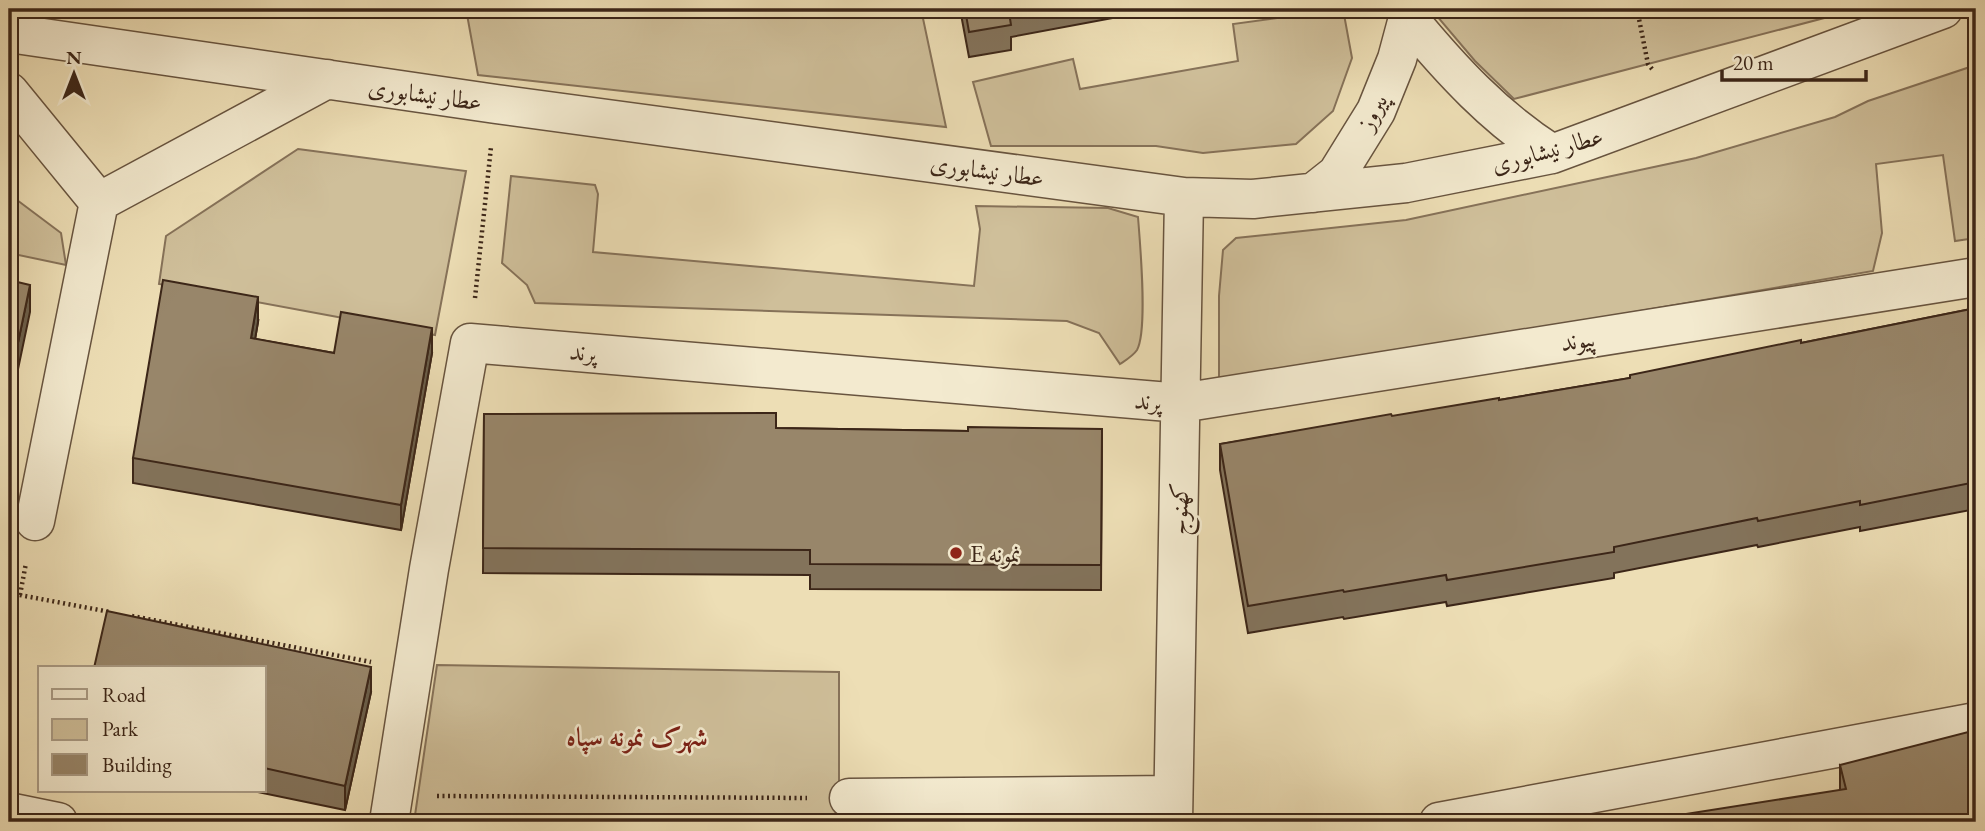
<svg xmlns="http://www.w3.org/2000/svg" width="1985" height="831" font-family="'EB Garamond',Amiri,serif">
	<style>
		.green { fill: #cfbf9a; stroke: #867259; stroke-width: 2 }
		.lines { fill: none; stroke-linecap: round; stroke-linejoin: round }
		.minor-casing { stroke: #68543f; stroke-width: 41 }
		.path { stroke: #3c2618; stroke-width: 4.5; stroke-dasharray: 2 3.5; stroke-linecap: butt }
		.minor { stroke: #f3eacf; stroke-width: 38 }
		.wall { fill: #83735b; stroke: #3c2618; stroke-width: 2 }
		.shaded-wall { fill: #6a5e4a; stroke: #3c2618; stroke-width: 2 }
		.building { fill: #98866a; stroke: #3c2618; stroke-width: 2 }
		.poi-dot { fill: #8f2418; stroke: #f3eacf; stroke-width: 2.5 }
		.labels { text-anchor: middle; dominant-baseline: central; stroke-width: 5; stroke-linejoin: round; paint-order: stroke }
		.street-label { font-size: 24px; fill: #3c2618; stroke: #f3eacf }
		.poi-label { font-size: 24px; fill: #3c2618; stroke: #f3eacf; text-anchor: start }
		.neighbourhood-label { font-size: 26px; font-weight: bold; fill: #7a1f14; stroke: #f3eacf }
	</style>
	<rect width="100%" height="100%" fill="#eddeb5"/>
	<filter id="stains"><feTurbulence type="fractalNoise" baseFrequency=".00286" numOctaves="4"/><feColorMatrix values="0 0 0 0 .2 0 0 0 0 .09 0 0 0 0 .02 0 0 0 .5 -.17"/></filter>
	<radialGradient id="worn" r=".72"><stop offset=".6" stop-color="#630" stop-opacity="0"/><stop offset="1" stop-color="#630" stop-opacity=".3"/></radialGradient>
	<path class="green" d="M466 9H921L946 127 478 75Z
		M1343 9 1352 58 1333 111 1296 144 1203 153 1156 146H991L973 82 1073 59 1080 89 1238 61 1233 24Z
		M1436 9H1830L1832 16 1514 99 1475 61 1436 15Z
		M1976 65V238L1955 241 1943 155 1876 164 1882 233 1873 271 1219 383V296L1223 250 1236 238 1406 220 1696 158 1835 117 1868 101Z
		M298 149 466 171 435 335 159 284 166 236Z
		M511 176 595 185 598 194 593 252 974 286 980 229 976 206 1108 208 1138 217C1140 243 1148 330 1137 350 1133 356 1126 360 1120 364L1099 333 1067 321 535 303 527 285 502 263Z
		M9 194 61 233 66 265 9 253Z
		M437 665 839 672V822H414Z"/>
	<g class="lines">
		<g class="minor-casing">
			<path id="minor" d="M1406 9 1408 18C1451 70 1495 118 1552 154
				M9 33 496 104 1184 197 1253 199 1406 183 1552 154 1943 9
				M9 92 99 202
				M1313 193 1337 174 1376 111 1397 59 1408 18
				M99 202 327 79
				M35 521 99 202
				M849 798 1173 795
				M9 812 58 822
				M389 822 429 569 470 343 1181 403 1976 277
				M1173 822 1184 197
				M1439 822 1976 722"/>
		</g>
		<path class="path" d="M1637 9 1648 64 1652 69
			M475 298 491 147
			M9 593 110 612
			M20 595 26 563
			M132 616 371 662
			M437 796 807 798"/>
		<use href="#minor" class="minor"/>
	</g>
	<path class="wall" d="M960 9H1161L1011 37V50L969 57Z
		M1976 308V509L1860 531V527L1758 547 1757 545 1614 573V578L1447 606 1446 602 1344 619 1343 617 1248 633 1220 470V444L1499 400 1630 378 1801 343Z
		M258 322 255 339 334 353H432L401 530 133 483V458Z
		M484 414 776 428 968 431 1102 429 1101 590 810 589V575L483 573Z
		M264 668 371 692 345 810 253 791H264Z
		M1840 765 1976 822 1840 790Z"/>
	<path class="shaded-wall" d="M30 285V312L9 412V386Z
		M258 297V322L251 363V338Z
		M432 328V353L401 530V505Z
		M371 667V692L345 810V786Z"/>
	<path class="building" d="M965 9H1027L1009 12 1011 25 969 32Z
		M9 280 30 285 9 386Z
		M163 280 258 297 251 338 334 353 341 312 432 328 401 505 133 458Z
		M1976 308V482L1860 505V501L1758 521 1757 518 1614 547V552L1447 580 1446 575 1344 592 1343 590 1248 606 1220 444 1391 414 1392 416 1499 398V400L1630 378V375L1801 340V343Z
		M776 413V428L968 431V427L1102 429 1101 565 810 564V550L483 548 484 414Z
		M107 611 371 667 345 786 264 768V668H94Z
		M1976 730V822H1635L1846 789 1840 765Z"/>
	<circle class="poi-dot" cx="956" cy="553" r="7"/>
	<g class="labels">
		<g class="street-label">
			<text transform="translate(425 94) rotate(8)">عطار نیشابوری</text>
			<text transform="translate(1372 112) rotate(-63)">پیروز</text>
			<text transform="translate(1547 150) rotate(-15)">عطار نیشابوری</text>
			<text transform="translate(987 170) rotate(8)">عطار نیشابوری</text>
			<text transform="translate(1578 340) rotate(-9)">پیوند</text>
			<text transform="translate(583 352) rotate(5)">پرند</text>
			<text transform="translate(1148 401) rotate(5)">پرند</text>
			<text transform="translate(1179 509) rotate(-89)">كهنوج</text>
		</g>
		<g class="poi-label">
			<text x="970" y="553">E نمونه</text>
		</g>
		<g class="neighbourhood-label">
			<text x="637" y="737">شهرک نمونه سپاه</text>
		</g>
	</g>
	<rect width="1985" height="831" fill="none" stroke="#eddeb5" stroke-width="35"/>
	<rect x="10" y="10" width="1964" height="810" fill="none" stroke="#3c2618" stroke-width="3.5"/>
	<rect x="18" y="18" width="1950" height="796" fill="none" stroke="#3c2618" stroke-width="2"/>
	<rect x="38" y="666" width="228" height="126" fill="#f3eacf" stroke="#aa9c86" stroke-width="2"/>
	<rect x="52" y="689" width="35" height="10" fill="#f3eacf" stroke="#aa9c86" stroke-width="2"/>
	<text x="102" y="702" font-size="21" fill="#3c2618">Road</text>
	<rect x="52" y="719" width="35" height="21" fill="#cfbf9a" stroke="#aa9c86" stroke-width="2"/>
	<text x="102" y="736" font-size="21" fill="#3c2618">Park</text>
	<rect x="52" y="754" width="35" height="21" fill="#98866a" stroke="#aa9c86" stroke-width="2"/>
	<text x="102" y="772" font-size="21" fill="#3c2618">Building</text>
	<g transform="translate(74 74)" stroke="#f3eacf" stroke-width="5" paint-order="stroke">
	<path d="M0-5L12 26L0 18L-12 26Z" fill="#3c2618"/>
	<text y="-10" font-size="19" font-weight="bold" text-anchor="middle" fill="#3c2618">N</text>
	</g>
	<path d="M1722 70v10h144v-10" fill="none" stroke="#3c2618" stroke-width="3.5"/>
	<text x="1733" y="70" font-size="21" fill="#3c2618" stroke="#f3eacf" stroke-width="5" paint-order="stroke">20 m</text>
	<rect width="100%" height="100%" filter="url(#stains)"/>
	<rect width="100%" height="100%" fill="url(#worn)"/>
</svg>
